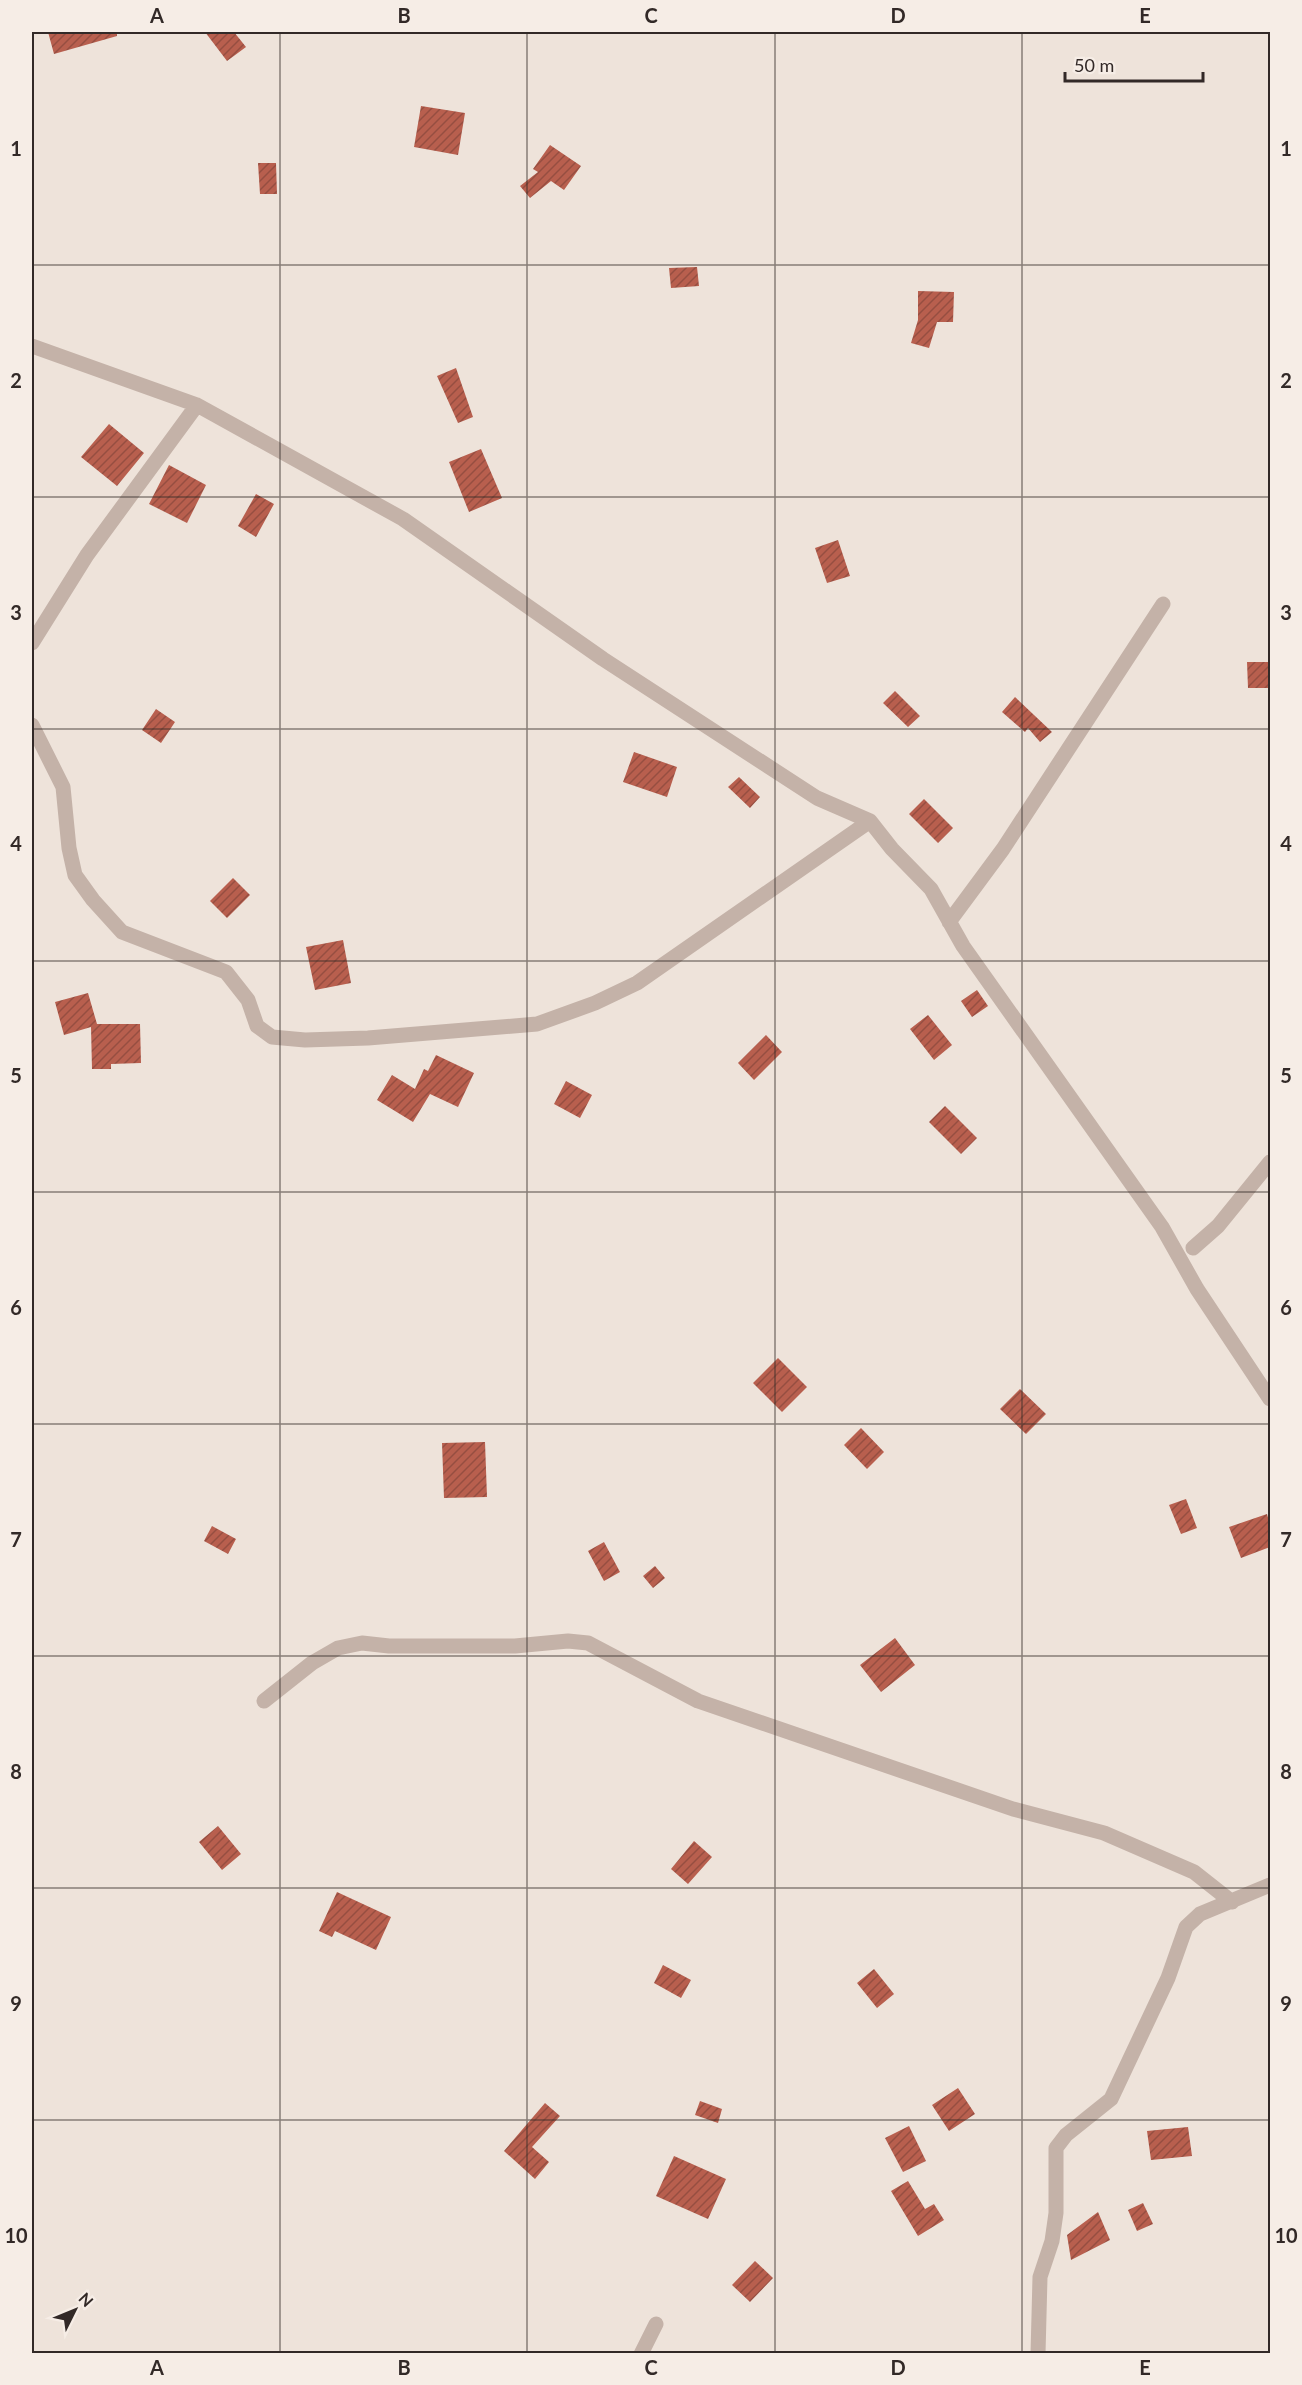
<svg xmlns="http://www.w3.org/2000/svg" width="1302" height="2385" font-family="Lato,sans-serif">
	<style>
		.building { fill: url(#building-hatch) }
		.lines { fill: none; stroke-linecap: round; stroke-linejoin: round }
		.minor { stroke: #c4b2a8; stroke-width: 15 }
		.grid { fill: none; stroke: #322927; stroke-width: 1.5; stroke-opacity: 0.55 }
		.neatline { fill: none; stroke: #322927; stroke-width: 2 }
		.grid-label { font-size: 20px; text-anchor: middle; font-weight: bold; fill: #322927 }
	</style>
	<defs>
		<pattern id="building-hatch" width="6" height="6" patternUnits="userSpaceOnUse" patternTransform="scale(1.5)"><rect width="6" height="6" fill="#b85f4e"/><path d="M-1 1l2-2M0 6l6-6M5 7l2-2" fill="none" stroke="#964e41"/></pattern>
	</defs>
	<rect width="100%" height="100%" fill="#eee3da"/>
	<path class="building" d="M48 32H117V36L54 54Z
		M205 32H234L246 47 227 61Z
		M421 106 465 113 458 155 414 147Z
		M550 145 581 166 564 190 551 181 530 198 520 186 538 172 533 169Z
		M258 163H276L277 194H260Z
		M697 267 699 286 671 288 669 268Z
		M918 291 954 292 953 322H937L929 348 911 343 918 320Z
		M456 368 473 417 458 423 437 376Z
		M109 424 144 453 117 486 81 457Z
		M481 449 502 498 469 512 449 462Z
		M169 465 206 485 187 523 149 504Z
		M256 494 274 504 256 537 238 526Z
		M838 540 850 576 827 583 815 548Z
		M1247 662H1270V688H1248Z
		M895 691 920 716 908 727 883 703Z
		M1015 697 1052 732 1040 742 1028 728 1025 732 1002 712Z
		M156 709 175 722 161 743 142 730Z
		M634 752 677 767 667 797 623 782Z
		M739 777 760 797 750 808 728 787Z
		M924 799 953 828 938 843 909 814Z
		M233 878 250 895 227 918 210 901Z
		M343 940 351 983 315 990 306 947Z
		M977 990 988 1006 972 1017 961 1001Z
		M88 993 97 1024H140L141 1063 111 1064V1069H92L91 1027 64 1035 55 1002Z
		M928 1015 952 1045 934 1060 910 1029Z
		M766 1035 782 1052 754 1080 738 1063Z
		M436 1055 474 1073 458 1107 430 1094 413 1122 377 1100 392 1075 415 1089 424 1069 428 1071Z
		M566 1081 592 1095 580 1118 554 1104Z
		M945 1106 977 1138 961 1154 929 1122Z
		M778 1358 807 1387 782 1412 753 1383Z
		M1020 1389 1046 1414 1026 1434 1000 1409Z
		M861 1428 884 1452 867 1469 844 1445Z
		M485 1442 487 1497 444 1498 442 1443Z
		M1186 1499 1197 1528 1181 1534 1169 1505Z
		M1267 1514 1270 1525V1547L1241 1558 1229 1527Z
		M212 1526 236 1539 228 1554 204 1541Z
		M604 1542 620 1572 604 1581 588 1551Z
		M655 1566 665 1578 653 1588 643 1576Z
		M895 1638 915 1665 881 1692 860 1665Z
		M218 1826 241 1854 222 1870 199 1842Z
		M694 1841 712 1857 688 1884 671 1869Z
		M337 1892 391 1917 376 1950 335 1931 332 1937 319 1931Z
		M663 1965 691 1980 681 1998 654 1983Z
		M874 1969 894 1994 877 2008 857 1983Z
		M958 2088 975 2114 949 2131 932 2105Z
		M700 2101 722 2109 718 2123 695 2115Z
		M545 2103 560 2116 532 2147 549 2162 535 2179 504 2151Z
		M909 2126 926 2161 903 2172 885 2138Z
		M1188 2127 1192 2156 1151 2160 1147 2131Z
		M674 2156 726 2179 708 2219 656 2196Z
		M908 2181 925 2209 934 2204 944 2220 918 2236 891 2191Z
		M1143 2203 1153 2224 1137 2231 1128 2210Z
		M1098 2212 1110 2240 1071 2260 1067 2235Z
		M755 2261 773 2278 750 2302 732 2285Z"/>
	<g class="lines">
		<path class="minor" d="M32 346 197 405 403 519 603 659 817 798 870 821 892 849 931 889 963 946 1162 1227 1197 1289 1270 1399
			M32 643 87 555 197 405
			M32 725 63 787 69 848 75 875 93 900 122 932 226 972 248 1000 257 1026 272 1037 305 1040 368 1038 537 1024 595 1003 637 983 870 821
			M949 922 1003 849 1163 604
			M1193 1248 1218 1226 1270 1162
			M264 1701 312 1663 338 1648 362 1643 389 1646H515L568 1641 588 1643 698 1701 1013 1809 1104 1833 1194 1872 1232 1902
			M641 2354 656 2324
			M1038 2354 1040 2277 1052 2241 1056 2213V2148L1066 2135 1111 2099 1168 1978 1186 1927 1200 1914 1270 1885"/>
	</g>
	<path class="grid" d="M280 32V2354M527 32V2354M775 32V2354M1022 32V2354M32 265H1270M32 497H1270M32 729H1270M32 961H1270M32 1192H1270M32 1424H1270M32 1656H1270M32 1888H1270M32 2120H1270"/>
	<rect width="1302" height="2385" fill="none" stroke="#f6ede6" stroke-width="66"/>
	<g transform="translate(75 2310) rotate(47)" stroke="#f6ede6" stroke-width="4.5" paint-order="stroke">
	<path d="M0-4.5L10 22L0 15L-10 22Z" fill="#322927"/>
	<text y="-9" font-size="16" font-weight="bold" text-anchor="middle" fill="#322927">N</text>
	</g>
	<path d="M1065 72v9h138v-9" fill="none" stroke="#322927" stroke-width="3"/>
	<text x="1074" y="72" font-size="18" fill="#322927" stroke="#f6ede6" stroke-width="4.5" paint-order="stroke">50 m</text>
	<rect x="33" y="33" width="1236" height="2319" class="neatline"/>
	<g class="grid-label">
		<text x="157" y="23">A</text>
		<text x="404" y="23">B</text>
		<text x="651" y="23">C</text>
		<text x="898" y="23">D</text>
		<text x="1145" y="23">E</text>
		<text x="16" y="156">1</text>
		<text x="1286" y="156">1</text>
		<text x="16" y="388">2</text>
		<text x="1286" y="388">2</text>
		<text x="16" y="620">3</text>
		<text x="1286" y="620">3</text>
		<text x="16" y="851">4</text>
		<text x="1286" y="851">4</text>
		<text x="16" y="1083">5</text>
		<text x="1286" y="1083">5</text>
		<text x="16" y="1315">6</text>
		<text x="1286" y="1315">6</text>
		<text x="16" y="1547">7</text>
		<text x="1286" y="1547">7</text>
		<text x="16" y="1779">8</text>
		<text x="1286" y="1779">8</text>
		<text x="16" y="2011">9</text>
		<text x="1286" y="2011">9</text>
		<text x="16" y="2243">10</text>
		<text x="1286" y="2243">10</text>
		<text x="157" y="2375">A</text>
		<text x="404" y="2375">B</text>
		<text x="651" y="2375">C</text>
		<text x="898" y="2375">D</text>
		<text x="1145" y="2375">E</text>
	</g>
</svg>
